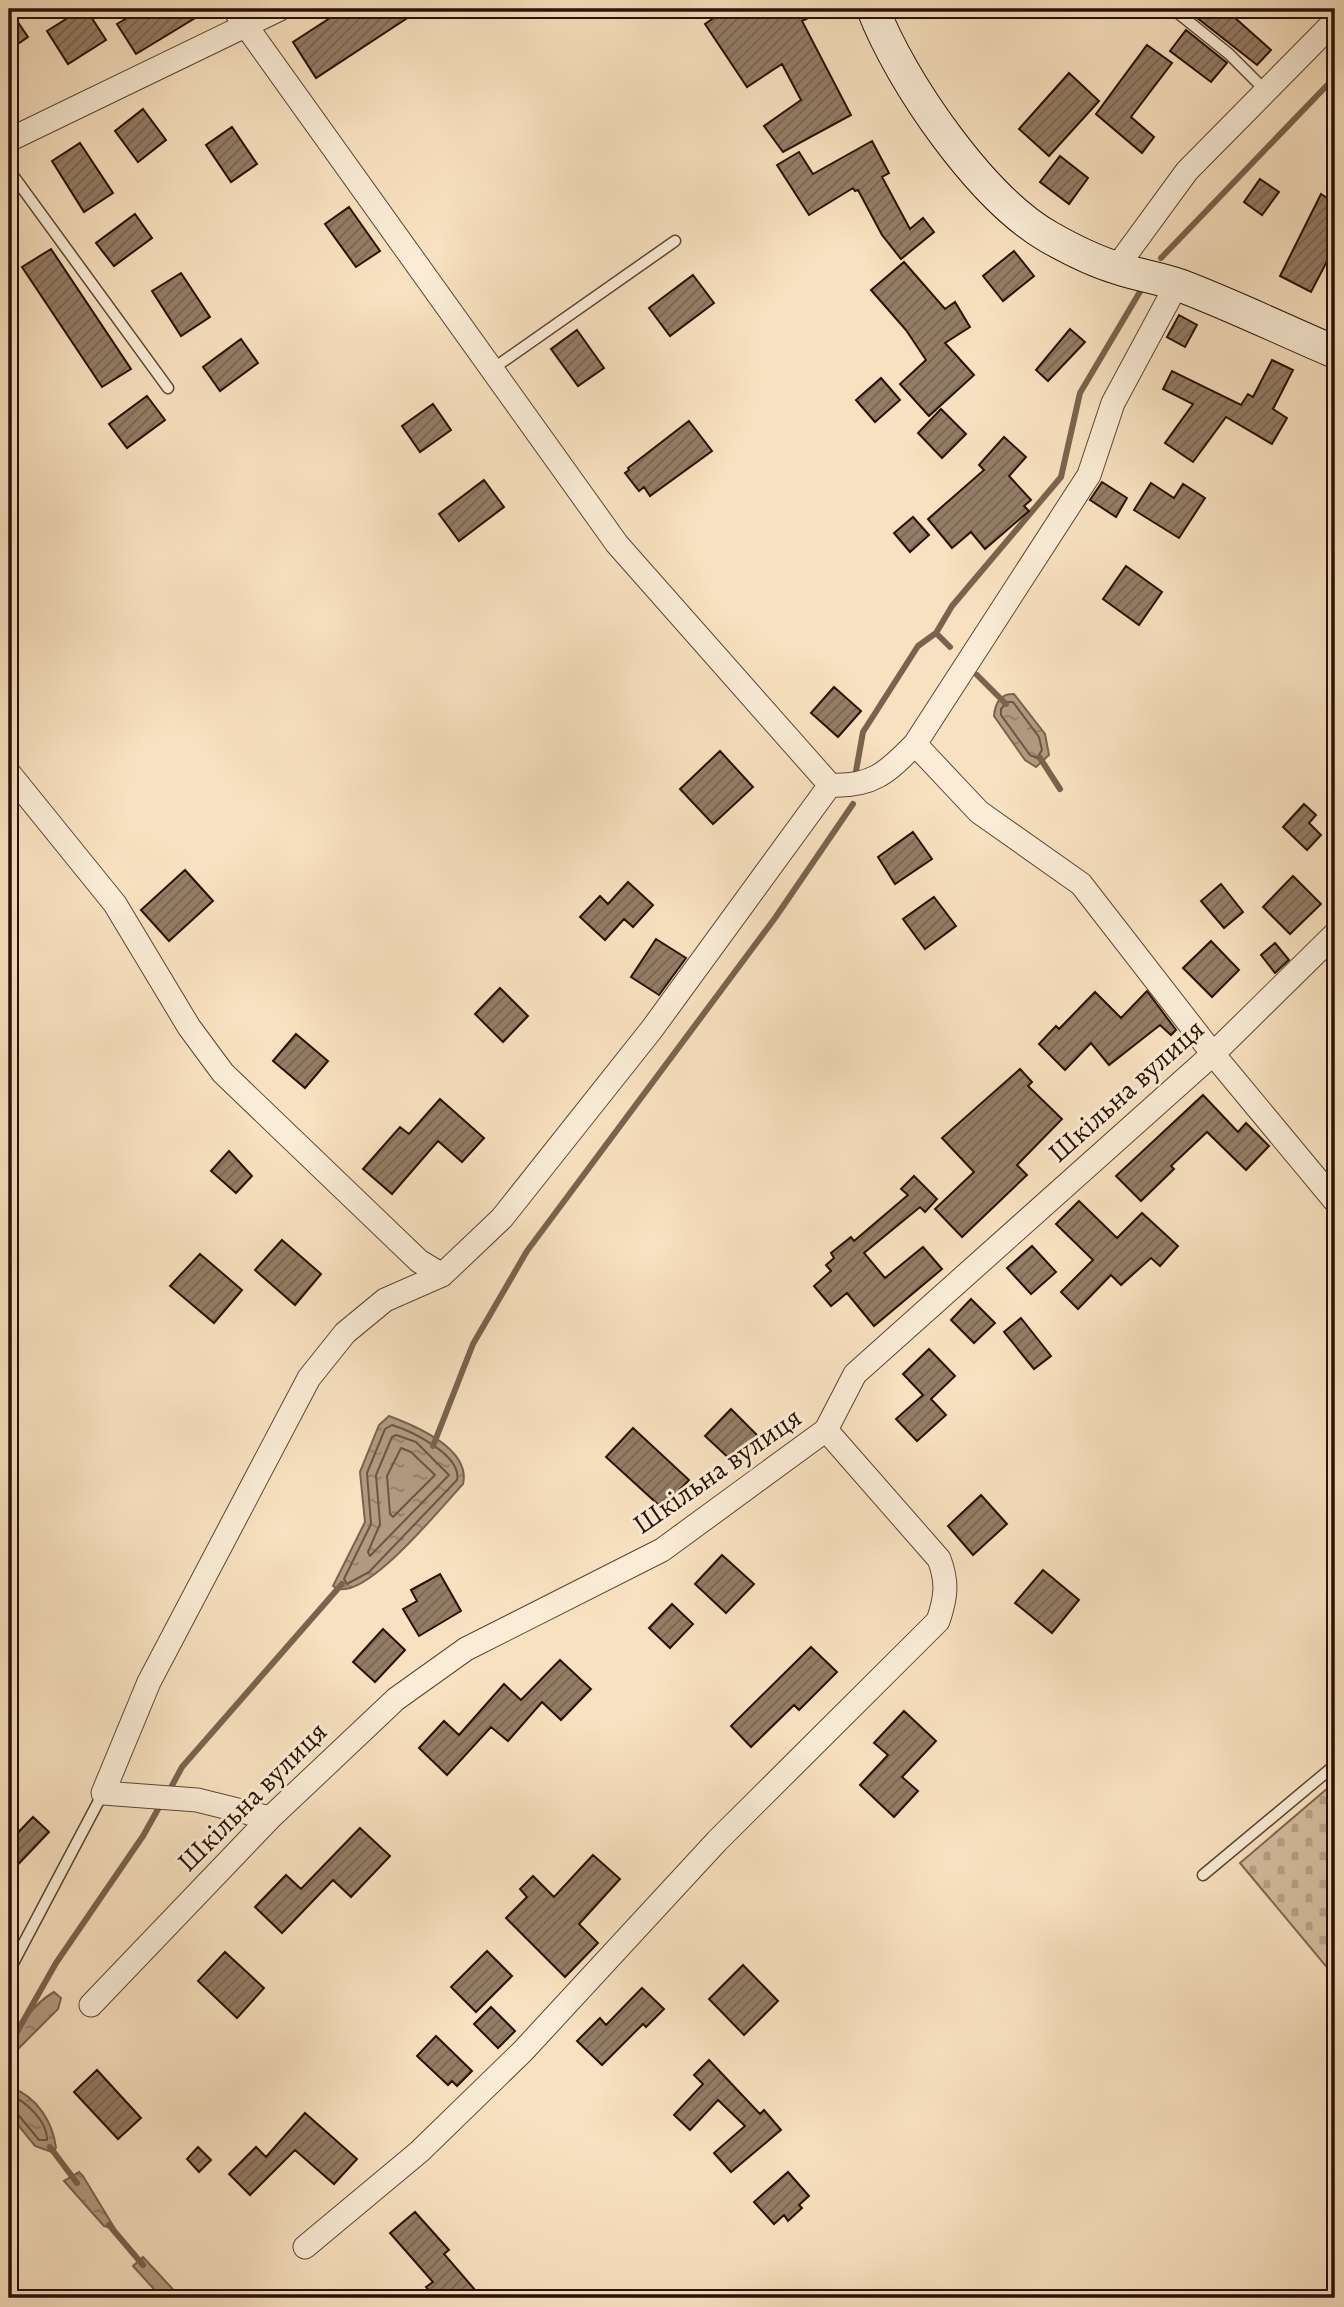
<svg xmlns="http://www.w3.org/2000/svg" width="1344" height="2307" font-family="Alegreya,serif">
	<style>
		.cemetery { fill: url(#cemetery-stones); stroke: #7e6852; stroke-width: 2 }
		.water { fill: url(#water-ripples); stroke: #7a634e; stroke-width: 2 }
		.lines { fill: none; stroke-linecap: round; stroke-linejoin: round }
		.shore { stroke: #6c5642; stroke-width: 2 }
		.stream { stroke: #7a634e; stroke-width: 6 }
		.building { fill: url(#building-hatch); stroke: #281104; stroke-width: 2 }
		.lane-casing { stroke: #5c4533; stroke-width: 13 }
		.street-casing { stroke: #5c4533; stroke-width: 25 }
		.secondary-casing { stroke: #281104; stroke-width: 34 }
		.lane { stroke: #faecd6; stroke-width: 10 }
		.street { stroke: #faecd6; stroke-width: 23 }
		.secondary { stroke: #faecd6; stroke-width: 32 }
		.labels { text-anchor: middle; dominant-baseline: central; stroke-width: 6; stroke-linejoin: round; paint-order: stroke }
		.street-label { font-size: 28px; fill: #281104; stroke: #faecd6 }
	</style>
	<defs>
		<pattern id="cemetery-stones" width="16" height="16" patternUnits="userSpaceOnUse" patternTransform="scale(1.75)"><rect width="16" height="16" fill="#d5bea0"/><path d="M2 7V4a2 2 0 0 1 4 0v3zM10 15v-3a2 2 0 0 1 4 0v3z" fill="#b7a288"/></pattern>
		<pattern id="water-ripples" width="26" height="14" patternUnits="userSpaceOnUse" patternTransform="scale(1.75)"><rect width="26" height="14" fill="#b19a80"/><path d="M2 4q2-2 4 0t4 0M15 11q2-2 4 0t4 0" fill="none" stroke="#907c67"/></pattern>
		<pattern id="building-hatch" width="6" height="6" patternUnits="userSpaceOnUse" patternTransform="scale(1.75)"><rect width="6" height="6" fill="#947d66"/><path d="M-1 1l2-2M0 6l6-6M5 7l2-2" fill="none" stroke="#796552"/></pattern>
	</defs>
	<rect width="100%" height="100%" fill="#f8e1c0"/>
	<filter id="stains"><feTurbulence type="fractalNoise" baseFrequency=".00286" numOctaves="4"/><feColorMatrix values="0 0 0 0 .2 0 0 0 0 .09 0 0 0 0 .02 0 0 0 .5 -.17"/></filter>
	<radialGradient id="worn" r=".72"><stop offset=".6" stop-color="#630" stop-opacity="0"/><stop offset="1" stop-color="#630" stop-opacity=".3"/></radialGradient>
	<path class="cemetery" d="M1335 1782V1977L1240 1863Z"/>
	<path class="water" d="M1014 694 1045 734 1049 755 1036 767 1025 760 994 716C995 703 1001 693 1014 694Z
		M389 1416C416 1426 471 1449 463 1484 443 1505 360 1609 333 1586L365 1522 360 1472 379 1425Z
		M54 1992 61 1998 58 2009 9 2058C9 2035 34 2003 54 1992Z
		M11 2088C37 2096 53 2123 56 2148L52 2152 35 2146 9 2114Z
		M79 2172 83 2176 115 2229 104 2226 64 2181Z
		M143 2257 181 2298H162L133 2266Z"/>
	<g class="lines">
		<path class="shore" d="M1007 702H1013L1039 737 1042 750 1037 758 1030 755 1001 715V709Z
			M392 1425C411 1431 462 1455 457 1480L369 1572 347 1584 344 1579 371 1524 367 1473 385 1429Z
			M396 1435 416 1442 449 1475 370 1556 368 1552 380 1524 376 1475 392 1437Z
			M401 1448 411 1452 435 1475 393 1517 390 1514 387 1476Z
			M9 2095C25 2100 48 2122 47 2140H39L16 2112 9 2110"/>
		<path class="stream" d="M1161 258 1335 77
			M936 633 950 647
			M977 675 1006 704
			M1040 758 1060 789
			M856 771 863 732 918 646 936 633 952 606 1061 477 1080 393 1141 290
			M433 1446 473 1344 527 1251 775 918 853 804
			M168 1793 182 1767 342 1584
			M9 2046 56 1963 143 1836 162 1802
			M50 2147 77 2183
			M109 2225 143 2265"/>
	</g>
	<path class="building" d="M9 9 28 37 9 50Z
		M82 9H86L106 40 68 64 47 31Z
		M142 9H210L136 54 117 24Z
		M344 9H421L316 78 293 42Z
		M727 9H826L802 21 851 115 783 152 764 126 801 100 782 64 747 87 705 24Z
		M1202 9H1225L1271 50 1257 65 1196 17Z
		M1186 30 1227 63 1211 82 1170 51Z
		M1147 45 1172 63 1131 117 1154 137 1142 153 1096 114Z
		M1069 73 1099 101 1049 156 1019 129Z
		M143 109 166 140 138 162 115 131Z
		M232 127 257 164 231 182 206 145Z
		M872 141 889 173 882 177 910 229 923 218 934 232 901 259 882 235 858 190 855 191 853 188 809 215 777 165 799 152 813 174Z
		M80 143 113 193 84 212 52 161Z
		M1060 156 1088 178 1069 204 1040 182Z
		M1260 179 1279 192 1262 215 1244 202Z
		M1321 194 1335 203V246L1311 292 1280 276Z
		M349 207 380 251 356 267 325 224Z
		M135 214 152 238 114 266 96 243Z
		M51 249 131 369 102 387 22 267Z
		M1014 251 1034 276 1003 301 983 276Z
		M904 262 945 309 955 302 970 327 945 343 974 375 929 416 900 384 926 360 906 330 871 290Z
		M181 273 210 317 181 336 152 291Z
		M693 275 714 303 670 336 649 308Z
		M1179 315 1197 325 1185 347 1167 337Z
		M1070 329 1085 342 1048 381 1036 370Z
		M577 330 604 368 578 386 551 349Z
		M241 339 258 363 220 391 203 367Z
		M1272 360 1293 370 1273 409 1287 418 1272 444 1226 417 1193 462 1165 443 1193 404 1163 389 1172 371 1241 405 1248 394 1253 397Z
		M881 378 900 400 875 422 856 400Z
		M147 396 165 420 127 448 109 424Z
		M433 404 451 430 420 452 402 426Z
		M941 409 966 434 942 458 918 433Z
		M689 421 712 451 650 496 644 487 639 491 625 473 629 470 628 468Z
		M1004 437 1026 457 1009 476 1031 500 1024 506 1029 511 985 549 971 532 952 548 928 519 984 470 979 465Z
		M484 480 504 507 459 541 439 514Z
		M1102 482 1127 498 1116 517 1090 500Z
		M1151 483 1174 498 1183 484 1205 498 1179 538 1134 510Z
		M913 517 929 535 910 552 894 533Z
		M1126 566 1162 592 1139 625 1103 599Z
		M834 687 861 711 838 737 811 713Z
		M720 751 753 787 713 824 680 789Z
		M1304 804 1316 815 1309 823 1321 835 1307 850 1283 827Z
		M913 832 932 859 895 884 878 857Z
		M185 870 213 901 169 941 141 910Z
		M1293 876 1321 904 1290 934 1263 907Z
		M628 882 653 905 633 927 624 919 605 940 580 917 600 896 608 904Z
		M1221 884 1243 912 1224 928 1201 901Z
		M934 897 956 926 925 949 903 919Z
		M656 939 686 958 659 995 631 977Z
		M1211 941 1239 970 1212 997 1183 968Z
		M1275 943 1289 960 1275 973 1261 955Z
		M500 988 528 1016 503 1042 475 1014Z
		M1147 991 1176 1030 1171 1035 1160 1025 1109 1065 1091 1043 1065 1070 1039 1044 1056 1026 1059 1029 1095 992 1121 1018Z
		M296 1034 328 1061 305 1088 273 1061Z
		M1020 1069 1032 1082 1028 1086 1062 1119 1017 1165 1027 1175 962 1237 935 1209 974 1172 942 1138Z
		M1203 1095 1238 1132 1246 1123 1269 1146 1246 1170 1207 1132 1171 1166 1174 1169 1141 1201 1116 1176Z
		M440 1099 484 1138 462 1162 438 1141 392 1194 363 1169 400 1127 409 1134Z
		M229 1151 252 1176 236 1193 211 1171Z
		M914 1176 937 1199 925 1212 920 1207 864 1253 885 1278 923 1247 942 1269 874 1326 847 1293 831 1306 814 1286 831 1271 826 1265 834 1258 831 1253 851 1237 854 1241 908 1195 901 1189Z
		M1079 1201 1117 1238 1142 1213 1178 1246 1160 1266 1151 1258 1121 1285 1111 1275 1078 1309 1061 1292 1093 1260 1056 1224Z
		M282 1240 321 1274 295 1305 255 1270Z
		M1032 1246 1056 1272 1031 1294 1007 1268Z
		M200 1254 242 1290 214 1323 170 1286Z
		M971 1299 995 1323 974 1343 951 1320Z
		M1021 1318 1051 1356 1034 1369 1004 1332Z
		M929 1349 955 1376 931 1399 946 1415 917 1441 896 1419 923 1395 903 1374Z
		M731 1409 757 1435 732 1461 705 1436Z
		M633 1428 689 1480 662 1508 606 1457Z
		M981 1495 1007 1524 973 1555 948 1526Z
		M722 1555 754 1584 726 1613 695 1584Z
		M1043 1570 1079 1600 1052 1633 1015 1603Z
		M440 1574 461 1611 419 1636 403 1609 417 1601 411 1590Z
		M672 1604 693 1624 670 1648 649 1628Z
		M383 1629 405 1650 375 1682 353 1662Z
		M811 1647 837 1672 799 1710 794 1705 751 1747 731 1726Z
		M560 1660 591 1689 561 1720 542 1702 508 1741 491 1727 447 1775 419 1748 444 1721 459 1735 504 1684 521 1700Z
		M904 1711 936 1741 902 1777 918 1791 894 1817 860 1785 888 1755 874 1743Z
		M33 1817 49 1832 9 1874V1842Z
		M360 1828 390 1856 351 1897 333 1880 282 1933 255 1907 286 1875 301 1889Z
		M593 1855 620 1879 579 1924 598 1943 565 1977 506 1918 527 1897 520 1889 533 1876 554 1897Z
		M487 1951 512 1976 476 2012 451 1987Z
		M225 1952 264 1988 237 2018 198 1981Z
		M743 1965 778 2001 744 2035 709 1999Z
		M642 1988 664 2009 646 2027 643 2024 602 2065 577 2041 600 2018 606 2025Z
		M491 2007 515 2031 498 2048 474 2024Z
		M436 2036 472 2071 457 2086 452 2081 448 2085 417 2056Z
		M709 2060 760 2114 764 2110 781 2130 731 2172 714 2153 745 2126 718 2100 690 2130 674 2115 703 2084 694 2075Z
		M97 2070 141 2118 118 2139 74 2092Z
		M305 2113 357 2159 334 2184 295 2150 250 2195 229 2174 256 2147 266 2157Z
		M198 2147 211 2160 199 2172 187 2159Z
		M788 2172 809 2196 799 2205 802 2208 788 2221 784 2215 774 2224 754 2202Z
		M415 2212 449 2250 444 2254 482 2298H435L426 2287 433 2282 390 2233Z"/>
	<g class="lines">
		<g class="lane-casing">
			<path id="lane" d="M1173 9 1229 54 1266 91
				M9 170 168 388
				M491 370 675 241
				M1203 1875 1335 1765
				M9 1971 103 1793"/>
		</g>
		<g class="street-casing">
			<path id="street" d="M234 9 617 544 830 785
				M9 140 280 9
				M1116 268 1187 171 1335 21
				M915 744 979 812 1081 884 1213 1054 1335 1201
				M9 773 115 904 189 1027 223 1073 419 1261 442 1275
				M270 1818 197 1800 103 1793 149 1682 309 1378 345 1333 385 1300 442 1275 502 1218 652 1029 830 785C872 787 887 773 915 744L1089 475 1113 403 1177 284
				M91 2005 270 1818 396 1699 466 1649 662 1550 826 1430 855 1374 1213 1054 1335 934
				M305 2247 419 2152 523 2051 717 1841 938 1621C946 1598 948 1582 939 1559L826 1430"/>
		</g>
		<g class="secondary-casing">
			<path id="secondary" d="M873 9C901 82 981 198 1049 237 1070 249 1094 261 1117 268 1137 275 1159 278 1179 285 1232 305 1283 330 1335 352"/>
		</g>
		<use href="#lane" class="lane"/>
		<use href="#street" class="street"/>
		<use href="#secondary" class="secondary"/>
	</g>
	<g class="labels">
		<g class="street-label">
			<text transform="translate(1126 1091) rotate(-42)">Шкільна вулиця</text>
			<text transform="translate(717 1471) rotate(-35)">Шкільна вулиця</text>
			<text transform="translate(252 1797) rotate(-45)">Шкільна вулиця</text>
		</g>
	</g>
	<rect width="1344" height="2307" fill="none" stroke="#f8e1c0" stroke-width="35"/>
	<rect x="10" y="10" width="1323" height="2286" fill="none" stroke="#281104" stroke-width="3.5"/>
	<rect x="18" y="18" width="1309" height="2272" fill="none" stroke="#281104" stroke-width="2"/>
	<rect width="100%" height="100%" filter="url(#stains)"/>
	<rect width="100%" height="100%" fill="url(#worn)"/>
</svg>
